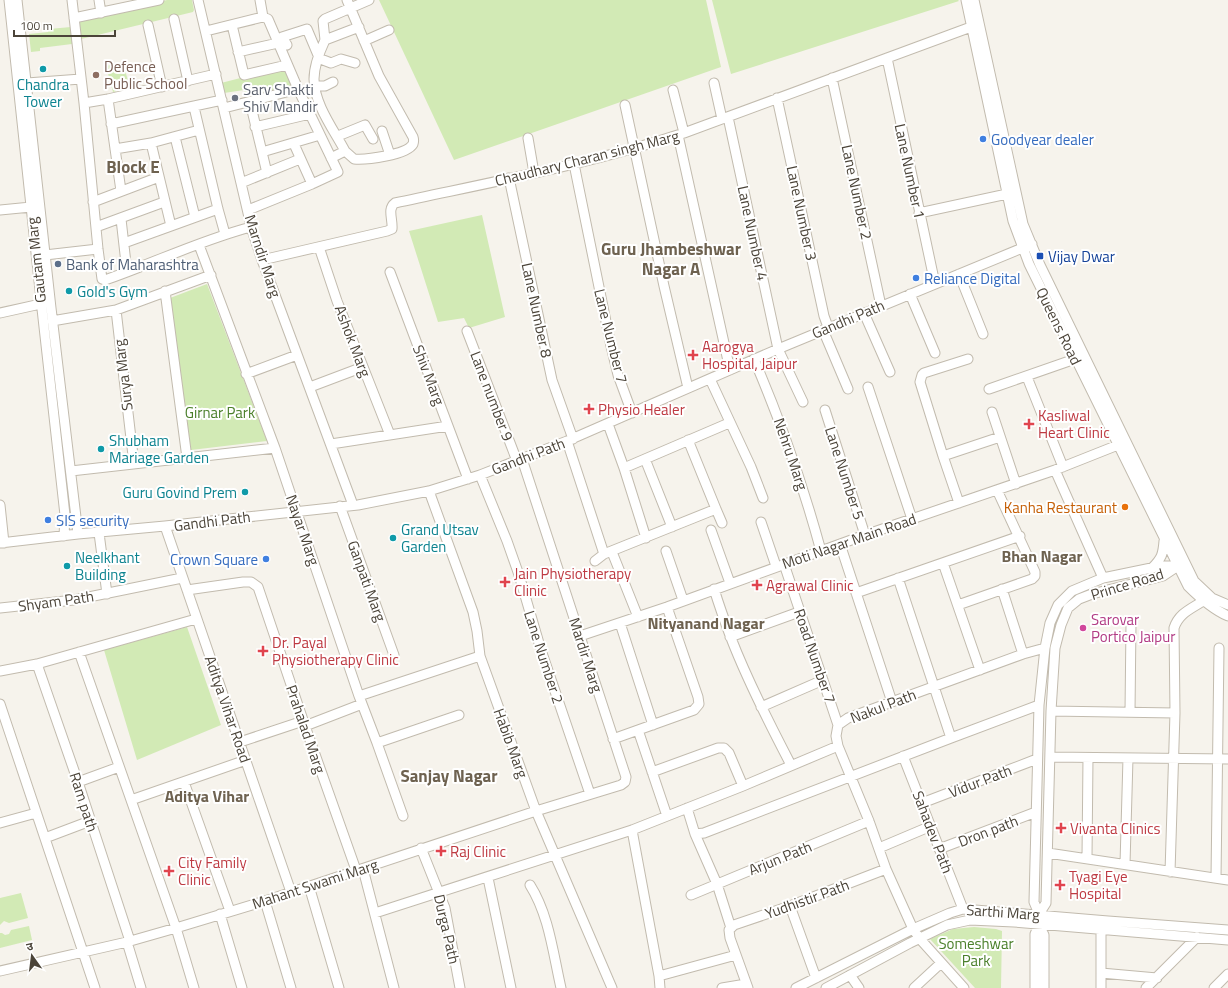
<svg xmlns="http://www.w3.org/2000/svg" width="1228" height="988" font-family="'Titillium Web','Noto Sans Devanagari',sans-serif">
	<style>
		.green { fill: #d2eab5 }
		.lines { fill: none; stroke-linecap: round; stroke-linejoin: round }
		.minor-casing { stroke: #c2bbae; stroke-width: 11 }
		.minor { stroke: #fff; stroke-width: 9 }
		.culture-dot { fill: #0f9aa8; stroke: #fff; stroke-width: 1.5 }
		.education-dot { fill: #8d6e63; stroke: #fff; stroke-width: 1.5 }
		.worship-dot { fill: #6b7280; stroke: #fff; stroke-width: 1.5 }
		.shop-dot { fill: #3f7fe0; stroke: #fff; stroke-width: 1.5 }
		.transit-dot { fill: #1a4fb4; stroke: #fff; stroke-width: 1.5 }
		.service-dot { fill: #5c6f8a; stroke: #fff; stroke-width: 1.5 }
		.health-dot { fill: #e0444e; stroke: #fff; stroke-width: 1.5 }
		.food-dot { fill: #e8710a; stroke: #fff; stroke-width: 1.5 }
		.hotel-dot { fill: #d1479c; stroke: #fff; stroke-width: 1.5 }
		.labels { text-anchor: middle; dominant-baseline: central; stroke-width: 4; stroke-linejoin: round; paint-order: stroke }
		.education-label { font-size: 15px; fill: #785e54; stroke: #fff; text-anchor: start }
		.culture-label { font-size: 15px; fill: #0d838f; stroke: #fff; text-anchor: start }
		.worship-label { font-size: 15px; fill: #5b616d; stroke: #fff; text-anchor: start }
		.shop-label { font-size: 15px; fill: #366cbe; stroke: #fff; text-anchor: start }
		.street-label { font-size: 15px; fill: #4b4439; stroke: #fff }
		.transit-label { font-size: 15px; fill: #164399; stroke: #fff; text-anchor: start }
		.service-label { font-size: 15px; fill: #4e5e75; stroke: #fff; text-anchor: start }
		.health-label { font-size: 15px; fill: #be3a42; stroke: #fff; text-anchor: start }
		.park-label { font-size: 15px; fill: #4a7f2a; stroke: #fff }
		.food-label { font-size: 15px; fill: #c56008; stroke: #fff; text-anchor: end }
		.hotel-label { font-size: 15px; fill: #b23c85; stroke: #fff; text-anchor: start }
		.neighbourhood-label { font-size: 16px; font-weight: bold; fill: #6e6250; stroke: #fff }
		.quarter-label { font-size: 17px; font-weight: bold; fill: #6e6250; stroke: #fff }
	</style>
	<rect width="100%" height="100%" fill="#f6f3ec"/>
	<path class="green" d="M167 0H192L194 10 193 12 81 39 78 21Z
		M379 0H706L721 67 454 160Z
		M712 0H958L959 1 731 74Z
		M71 27 72 44 40 48V51L31 52 29 34 48 32 49 29Z
		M118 63 125 70 130 88 113 92 106 66Z
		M284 67 292 89 247 101 244 90 224 93 221 83Z
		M482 215 505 317 469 328 464 318 438 322 409 231Z
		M207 284 267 441 191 450 170 298Z
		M187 627 221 725 137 760 104 650Z
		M21 893 28 918 9 923 4 921 0 925V898Z
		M29 926 32 940 0 948V933H2L5 935 9 934 11 930Z
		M974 927 996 929 1002 931 1001 988H975L930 939 953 929Z"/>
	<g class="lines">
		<g class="minor-casing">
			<path id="minor" d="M9 0 42 309 65 515 64 536
				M17 0 51 308 78 534
				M72 0 84 103 98 249 102 279 105 280C154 263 201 240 251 227
				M99 0 101 13
				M198 0 252 230 262 260 353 505
				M966 0 1013 221 1029 264 1188 586C1200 598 1212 609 1228 616
				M974 0 1023 224 1040 265 1194 581 1212 598 1228 605
				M74 18 159 0
				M174 19 188 81
				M148 25 162 87
				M232 25 244 75 287 65
				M206 31 263 17
				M325 40 323 21 325 19 369 0
				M364 41 389 30
				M287 45 282 37 307 29 318 55
				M238 52 278 43
				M318 58 331 63 341 59 355 63
				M887 58 935 284
				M832 78 881 306
				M27 83 81 79
				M714 83 722 119
				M315 86H325L333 82
				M673 90 684 133
				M777 98 824 316 828 327
				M108 99 121 191
				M250 102 267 173
				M84 103 108 99 216 74
				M625 105 664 286 688 388
				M194 107 218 209 225 234
				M224 108 298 89
				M728 117 778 349 803 402
				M111 124 222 100
				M255 127 310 114
				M382 131 390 155
				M678 135 730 370
				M338 136 365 125 373 139
				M175 137 195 217
				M528 138 534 173
				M151 143 171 226
				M294 144 312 184
				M115 149 151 143 199 130
				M345 151 354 159C366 160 407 155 413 144 414 141 414 140 413 137L379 76 347 0
				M262 152 320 135
				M331 158 345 151C334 130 314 104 314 79 314 66 319 53 325 40L359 27
				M574 164 611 346 618 375 632 413
				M509 178 552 380 573 439
				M241 183 300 159
				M93 202 159 177
				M0 210 31 207
				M248 210 312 184 338 172 298 89 268 19 263 17 260 0
				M919 213 1007 194
				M121 219 127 272
				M96 227 164 202
				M124 243 218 209
				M199 245 275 448 359 696 377 743 403 816
				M319 247 337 301 390 435
				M45 255 98 249
				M262 260 387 231 392 229C393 219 387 209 395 203 492 182 590 164 684 133L971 27
				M390 272 468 479
				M959 274 983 334
				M165 291 187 458
				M910 294 935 353
				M116 310 134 464
				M0 313 45 303
				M864 313 890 372
				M52 321 116 310 211 275
				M823 330 848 389
				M467 331 517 461
				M754 359C781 422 803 485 821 551
				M246 374 297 355
				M1027 377 1063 467
				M710 379 751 467 763 498
				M310 387 363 367
				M868 387 912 519
				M989 389 1075 359
				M825 410 865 535
				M992 412 1016 484
				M608 424 624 468 646 538
				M688 440 716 509
				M567 441 604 554
				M331 444 448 426
				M943 456 1000 437
				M645 459 672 527
				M624 468 729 423
				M1055 470 1103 578
				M71 471 275 448
				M480 475 507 541 519 575 541 650 590 794
				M429 491 473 612 477 631 480 656 536 811 612 988
				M959 503 943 456 920 382 922 375 924 373 968 359
				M0 505 4 543
				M340 506 394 655
				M761 522 776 566
				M165 526 291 892
				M711 530 730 583
				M99 533 107 594
				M0 543 78 534 165 526 358 505 429 491 480 475 567 441 778 349 1032 244
				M840 544 892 702
				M666 551 683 600
				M612 552 638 617
				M595 561 604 554 716 509 722 523
				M943 563 980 670
				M784 564 838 725
				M1152 568C1162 558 1163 554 1164 541
				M898 578 951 738
				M714 589C719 605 725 622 731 638 748 682 769 723 791 765
				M1002 589 1023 654
				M187 590 243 582H251L258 587 305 726 356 870
				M856 593 1020 536
				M958 605 1032 579 1035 576V572L997 490
				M0 608 74 600 182 578
				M620 623 653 725
				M580 636 667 607 865 535 1055 470 1118 445
				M730 637 799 612
				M79 652 176 928 194 988
				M37 664 78 782 130 941
				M0 671 37 664 196 619
				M359 696 480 656
				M0 704 95 988
				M761 707 823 680
				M1051 711 1175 713
				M1130 712 1131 623
				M305 726 362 704
				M638 730 667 816
				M613 739 694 710 699 704 698 697 667 607
				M240 742 303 721
				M377 743 459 715
				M903 756 963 909
				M1050 757 1228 759
				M652 772 718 748H724L729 753 743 786
				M78 782 119 767
				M184 782 230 911
				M131 800 246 760
				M922 803 1037 759
				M687 808 695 834 704 833 951 738 1039 705
				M0 823 36 813
				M632 830 659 976 660 988
				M695 834 717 884 731 928
				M45 838 90 821
				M421 848 445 908 460 988
				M879 848 931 826
				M939 849 1036 812
				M1048 853 1228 880
				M1087 858 1088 758
				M1125 864 1128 758
				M363 869 394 988
				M1170 872 1175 713 1174 628C1179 613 1191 609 1203 601
				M488 878 511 988
				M1216 878 1219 648
				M530 885C549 915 553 953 561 988
				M309 886 339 988
				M691 895 869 821
				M265 901 291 988
				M790 906 816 978
				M375 913 632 830 743 786 838 746
				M220 914 242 988
				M1039 914 1046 903 1051 711 1055 648 1061 625 1068 608 1079 599 1092 594 1163 576 1178 566
				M1039 925 1044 935V988
				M1101 929V988
				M127 942 141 988
				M0 971 127 942 176 928 265 901 536 811 621 785 625 782 626 777 522 459
				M1101 973 1157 978
				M850 975 859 988
				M659 976 736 955
				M722 988 746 984
				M748 988 730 938 729 930 734 925 790 906 886 869
				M796 988 913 929 950 913 963 909 1108 921 1228 930
				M826 988 910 943 947 925 970 920 1014 922 1228 940
				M914 988 941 963
				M964 988 920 939 913 929 886 869 869 821 838 746 836 736 838 725 848 718 1023 654 1045 648
				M1035 988V934L1039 925V914L1034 902 1039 705 1045 648 1050 623 1058 605 1072 591 1103 578 1161 566H1177
				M1146 988 1197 937
				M1214 988 1228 974"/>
		</g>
		<use href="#minor" class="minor"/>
	</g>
	<g class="culture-dot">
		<circle cx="43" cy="69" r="4"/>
		<circle cx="69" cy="291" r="4"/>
		<circle cx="101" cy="449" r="4"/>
		<circle cx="245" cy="492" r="4"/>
		<circle cx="393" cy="538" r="4"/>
		<circle cx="67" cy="566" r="4"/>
	</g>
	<circle class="education-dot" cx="96" cy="75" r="4"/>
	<circle class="worship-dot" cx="235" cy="98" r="4"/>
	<g class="shop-dot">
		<circle cx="983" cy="139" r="4"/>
		<circle cx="916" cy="278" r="4"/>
		<circle cx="48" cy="520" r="4"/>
		<circle cx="266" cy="559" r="4"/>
	</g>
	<rect class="transit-dot" x="1036" y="252" width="8" height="8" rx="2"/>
	<circle class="service-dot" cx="58" cy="264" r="4"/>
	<g class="health-dot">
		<path d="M691 349h4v4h4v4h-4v4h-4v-4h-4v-4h4z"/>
		<path d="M587 403h4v4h4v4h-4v4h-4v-4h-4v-4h4z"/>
		<path d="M1027 418h4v4h4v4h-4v4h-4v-4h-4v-4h4z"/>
		<path d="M503 576h4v4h4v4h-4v4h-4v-4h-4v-4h4z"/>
		<path d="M755 579h4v4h4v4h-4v4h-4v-4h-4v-4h4z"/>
		<path d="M261 645h4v4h4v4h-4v4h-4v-4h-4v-4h4z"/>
		<path d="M1059 822h4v4h4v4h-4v4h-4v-4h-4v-4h4z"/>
		<path d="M439 845h4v4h4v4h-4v4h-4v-4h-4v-4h4z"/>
		<path d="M167 865h4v4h4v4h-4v4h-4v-4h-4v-4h4z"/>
		<path d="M1058 879h4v4h4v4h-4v4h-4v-4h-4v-4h4z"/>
	</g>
	<circle class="food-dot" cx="1125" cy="507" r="4"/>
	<circle class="hotel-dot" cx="1083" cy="628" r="4"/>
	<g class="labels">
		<g class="education-label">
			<text x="104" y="66">Defence<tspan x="104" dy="17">Public School</tspan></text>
		</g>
		<g class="culture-label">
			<text x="43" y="84" text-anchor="middle">Chandra<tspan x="43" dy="17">Tower</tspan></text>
			<text x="77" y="291">Gold's Gym</text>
			<text x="109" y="440">Shubham<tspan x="109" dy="17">Mariage Garden</tspan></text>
			<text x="237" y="492" text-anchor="end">Guru Govind Prem</text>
			<text x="401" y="529">Grand Utsav<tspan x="401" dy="17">Garden</tspan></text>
			<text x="75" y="557">Neelkhant<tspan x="75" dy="17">Building</tspan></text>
		</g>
		<g class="worship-label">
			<text x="243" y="89">Sarv Shakti<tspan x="243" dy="17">Shiv Mandir</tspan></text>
		</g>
		<g class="shop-label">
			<text x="991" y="139">Goodyear dealer</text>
			<text x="924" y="278">Reliance Digital</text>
			<text x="56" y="520">SIS security</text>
			<text x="258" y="559" text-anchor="end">Crown Square</text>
		</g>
		<g class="street-label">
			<text transform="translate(587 158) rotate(-14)">Chaudhary Charan singh Marg</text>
			<text transform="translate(910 171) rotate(78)">Lane Number 1</text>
			<text transform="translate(857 192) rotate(78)">Lane Number 2</text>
			<text transform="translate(802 213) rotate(78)">Lane Number 3</text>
			<text transform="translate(753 233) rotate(78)">Lane Number 4</text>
			<text transform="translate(263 256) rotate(72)">Marndir Marg</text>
			<text transform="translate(36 260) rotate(-96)">Gautam Marg</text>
			<text transform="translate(537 310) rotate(78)">Lane Number 8</text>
			<text transform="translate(848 319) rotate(-23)">Gandhi Path</text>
			<text transform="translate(1059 326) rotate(64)">Queens Road</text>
			<text transform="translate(611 336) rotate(76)">Lane Number 7</text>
			<text transform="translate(353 341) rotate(69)">Ashok Marg</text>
			<text transform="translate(123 375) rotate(-97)">Surya Marg</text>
			<text transform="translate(429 375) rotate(69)">Shiv Marg</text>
			<text transform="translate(492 396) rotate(69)">Lane number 9</text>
			<text transform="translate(791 454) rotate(71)">Nehru Marg</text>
			<text transform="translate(528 456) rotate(-21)">Gandhi Path</text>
			<text transform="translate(845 473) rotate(72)">Lane Number 5</text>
			<text transform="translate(212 521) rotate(-7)">Gandhi Path</text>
			<text transform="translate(303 530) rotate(71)">Nayar Marg</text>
			<text transform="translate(849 541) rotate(-19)">Moti Nagar Main Road</text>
			<text transform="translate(367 581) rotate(70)">Ganpati Marg</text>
			<text transform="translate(1127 584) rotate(-17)">Prince Road</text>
			<text transform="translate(56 601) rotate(-8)">Shyam Path</text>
			<text transform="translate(586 655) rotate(72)">Mardir Marg</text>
			<text transform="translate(815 656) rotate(71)">Road Number 7</text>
			<text transform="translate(544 657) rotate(72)">Lane Number 2</text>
			<text transform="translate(883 706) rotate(-21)">Nakul Path</text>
			<text transform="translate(228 709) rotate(71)">Aditya Vihar Road</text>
			<text transform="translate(306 729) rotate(71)">Prahalad Marg</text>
			<text transform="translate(511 743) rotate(70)">Habib Marg</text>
			<text transform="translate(980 781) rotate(-21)">Vidur Path</text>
			<text transform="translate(84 802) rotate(72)">Ram path</text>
			<text transform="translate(988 831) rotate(-21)">Dron path</text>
			<text transform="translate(933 832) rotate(69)">Sahadev Path</text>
			<text transform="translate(780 858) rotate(-22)">Arjun Path</text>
			<text transform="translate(315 884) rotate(-18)">Mahant Swami Marg</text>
			<text transform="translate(807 899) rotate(-20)">Yudhistir Path</text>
			<text transform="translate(1003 912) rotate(4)">Sarthi Marg</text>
			<text transform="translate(447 929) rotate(77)">Durga Path</text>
		</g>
		<g class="transit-label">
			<text x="1048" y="256">Vijay Dwar</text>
		</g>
		<g class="service-label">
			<text x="66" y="264">Bank of Maharashtra</text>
		</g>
		<g class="health-label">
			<text x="702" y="346">Aarogya<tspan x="702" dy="17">Hospital, Jaipur</tspan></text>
			<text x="598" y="409">Physio Healer</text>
			<text x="1038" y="415">Kasliwal<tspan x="1038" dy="17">Heart Clinic</tspan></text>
			<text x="514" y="573">Jain Physiotherapy<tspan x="514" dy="17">Clinic</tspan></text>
			<text x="766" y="585">Agrawal Clinic</text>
			<text x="272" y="642">Dr. Payal<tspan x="272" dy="17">Physiotherapy Clinic</tspan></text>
			<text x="1070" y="828">Vivanta Clinics</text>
			<text x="450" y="851">Raj Clinic</text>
			<text x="178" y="862">City Family<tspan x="178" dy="17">Clinic</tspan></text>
			<text x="1069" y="876">Tyagi Eye<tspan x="1069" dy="17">Hospital</tspan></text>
		</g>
		<g class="park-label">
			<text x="220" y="412">Girnar Park</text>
			<text x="976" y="943">Someshwar<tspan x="976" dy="17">Park</tspan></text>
		</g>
		<g class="food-label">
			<text x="1117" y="507">Kanha Restaurant</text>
		</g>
		<g class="hotel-label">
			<text x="1091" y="619">Sarovar<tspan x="1091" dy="17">Portico Jaipur</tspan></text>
		</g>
		<g class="neighbourhood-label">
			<text x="1042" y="556">Bhan Nagar</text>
			<text x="706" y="623">Nityanand Nagar</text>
			<text x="207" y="796">Aditya Vihar</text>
		</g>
		<g class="quarter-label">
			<text x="133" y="167">Block E</text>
			<text x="671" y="249">Guru Jhambeshwar<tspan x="671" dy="20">Nagar A</tspan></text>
			<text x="449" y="776">Sanjay Nagar</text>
		</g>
	</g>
	<g transform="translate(32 956) rotate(346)" stroke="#ffffff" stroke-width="3" paint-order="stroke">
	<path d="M0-3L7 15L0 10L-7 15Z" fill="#4b4439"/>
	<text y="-6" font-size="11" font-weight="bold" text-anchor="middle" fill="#4b4439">उ</text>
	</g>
	<path d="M14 30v6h101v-6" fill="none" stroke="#4b4439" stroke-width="2"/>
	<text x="20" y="30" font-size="12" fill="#4b4439" stroke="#ffffff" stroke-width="3" paint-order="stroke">100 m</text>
</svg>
